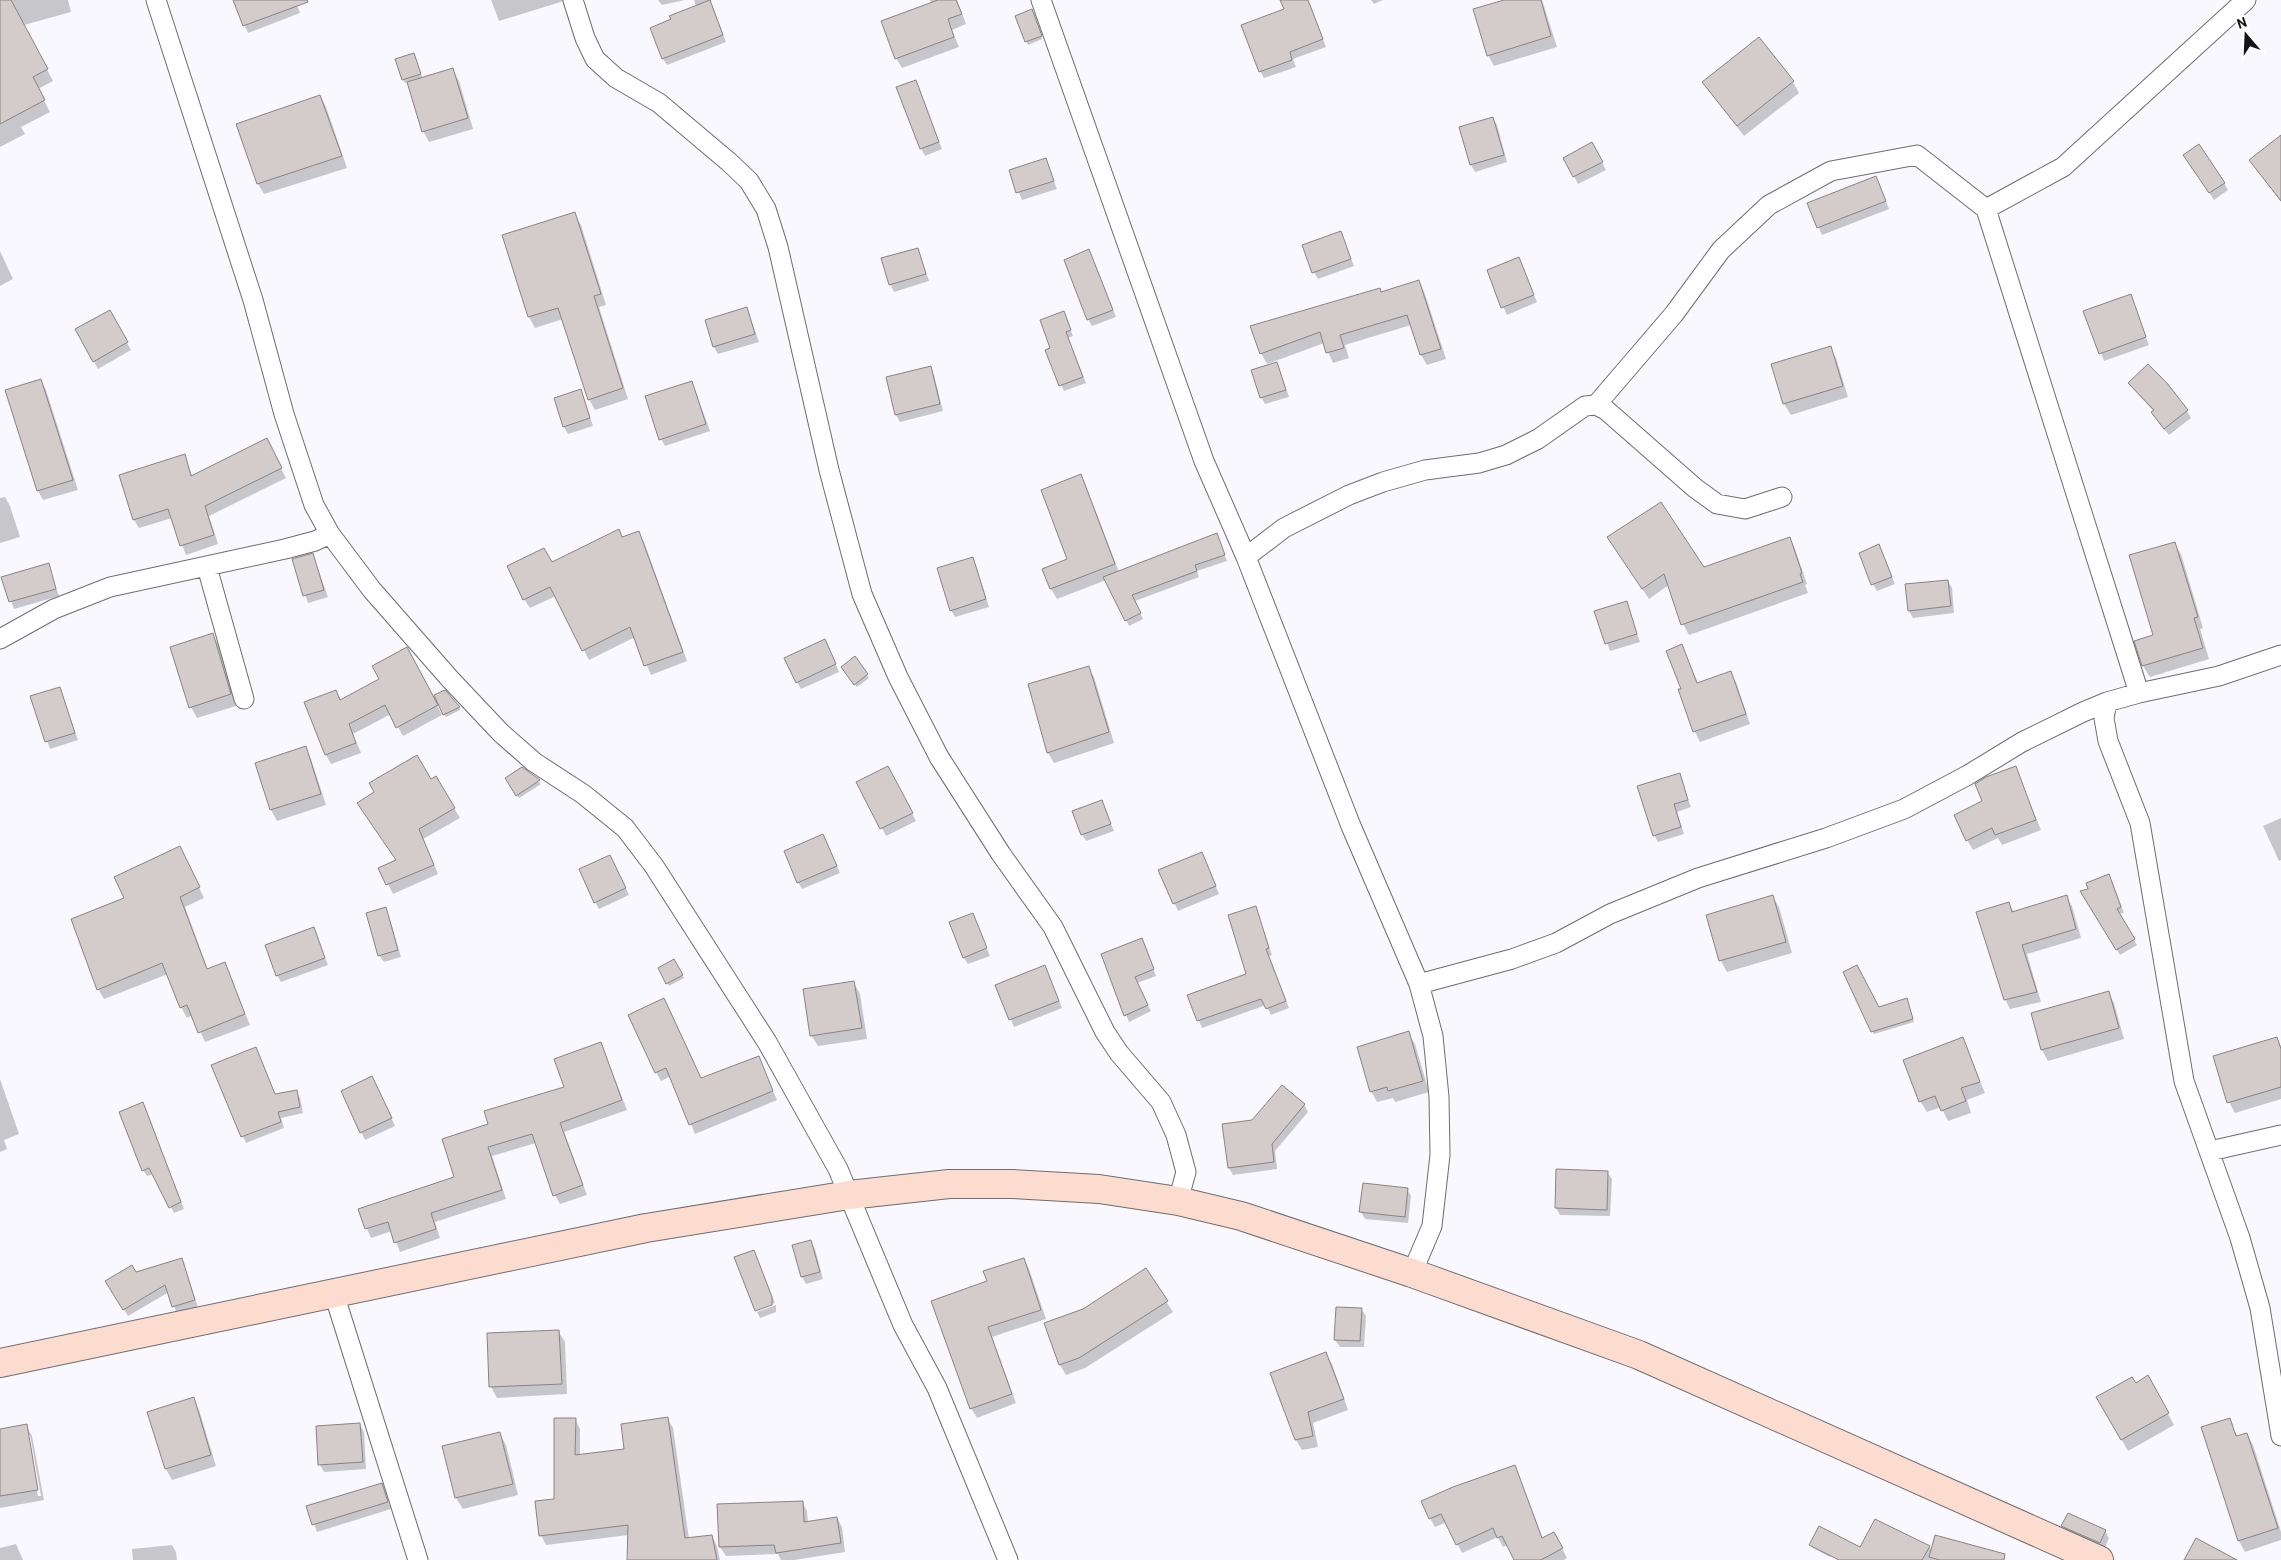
<svg xmlns="http://www.w3.org/2000/svg" width="2281" height="1560" font-family="Barlow,sans-serif">
	<style>
		.shadow { fill: #0003; fill-rule: evenodd }
		.building { fill: #d3ccca; stroke: #8a8382 }
		.lines { fill: none; stroke-linecap: round; stroke-linejoin: round }
		.minor-casing { stroke: #6d6d72; stroke-width: 21 }
		.secondary-casing { stroke: #6d6d72; stroke-width: 30 }
		.minor { stroke: #fff; stroke-width: 19 }
		.secondary { stroke: #fbdcce; stroke-width: 28 }
	</style>
	<rect width="100%" height="100%" fill="#f9f8fe"/>
	<path class="shadow" d="M0 0H68L71 12 24 25 53 81 38 89 50 112 21 127 25 134 0 147Z
		M234 0H295L300 13 248 33Z
		M491 0H567L499 21Z
		M658 0H685L662 5Z
		M694 0H710L726 42 667 65 663 59 672 20 696 7Z
		M930 0H957L966 24 952 30 959 47 902 68 896 58 932 4Z
		M1282 0H1308L1326 47 1293 59 1296 67 1264 78 1260 71 1285 10Z
		M1371 0H1383L1374 4Z
		M1509 0H1542L1557 47 1494 66 1488 55Z
		M1034 14 1042 39 1028 45 1017 17Z
		M415 57 423 79 453 70 459 81 473 129 429 142 423 131 408 82 405 83 403 80 397 60Z
		M915 82 942 149 925 156 921 148Z
		M1793 82 1799 93 1744 136 1703 83Z
		M320 96 326 107 347 168 264 194 258 184Z
		M1493 118 1497 125 1507 162 1475 172 1471 165 1460 128Z
		M2281 137V202L2251 161Z
		M1592 144 1606 170 1578 184 1565 158Z
		M1045 159 1057 189 1022 200 1010 171Z
		M2189 162 2224 183 2228 190 2214 200Z
		M1876 177 1889 209 1822 235 1809 204Z
		M574 214 581 225 606 305 599 307 628 399 595 410 589 399 563 319 535 328 529 317Z
		M1341 233 1354 266 1318 279 1314 272Z
		M918 249 929 281 894 292 890 284Z
		M0 251 13 279 0 286Z
		M1089 251 1116 317 1092 326 1088 319Z
		M1519 259 1537 302 1507 315 1488 271Z
		M1418 281 1424 291 1446 359 1427 365 1421 355 1411 325 1345 345 1349 358 1333 363 1324 343 1267 364 1261 353 1381 293Z
		M2130 296 2149 345 2104 361 2085 312Z
		M747 308 759 342 718 354 714 347Z
		M109 311 131 350 98 369 77 330Z
		M1066 319 1073 336 1068 338 1086 383 1064 391 1047 350 1052 349Z
		M1830 348 1836 358 1848 397 1791 415 1784 404 1773 365Z
		M1277 363 1289 397 1265 404 1261 397Z
		M930 368 934 375 943 411 900 422 896 415 887 378Z
		M41 380 46 390 78 490 43 500 38 491Z
		M692 382 710 431 665 446 661 439Z
		M2129 384 2187 411 2191 418 2169 435 2157 420 2154 412Z
		M581 391 593 426 568 434 564 427Z
		M271 449 286 478 209 516 218 544 186 555 172 518 139 528 134 520 184 456 193 477Z
		M1080 476 1086 486 1119 572 1217 535 1227 561 1197 571 1199 577 1135 601 1143 619 1129 626 1106 580 1057 599 1051 589 1068 559Z
		M5 497 10 506 20 537 0 543V498Z
		M619 530 623 538 638 533 644 542 687 661 651 675 635 637 589 660 556 596 530 608 524 599 552 563Z
		M1789 539 1795 549 1807 584 1805 585 1808 593 1689 635 1683 624 1669 585 1649 599 1615 548 1704 568Z
		M2174 543 2181 554 2203 628 2200 629 2209 659 2150 677 2143 666 2136 641 2154 636Z
		M1879 546 1895 584 1877 591 1873 584Z
		M313 555 328 597 308 603 293 560Z
		M973 558 989 607 955 617 951 610Z
		M48 564 59 596 14 609 3 578Z
		M1948 581 1952 588 1954 613 1913 618 1909 611Z
		M1626 602 1640 642 1610 651 1596 611Z
		M213 635 219 646 236 706 197 718 191 707Z
		M1682 646 1698 684 1730 673 1736 682 1750 724 1700 742 1695 732 1680 690 1682 689Z
		M829 648 839 672 801 689 797 682Z
		M855 658 869 678 857 687 844 670Z
		M412 659 442 715 403 736 391 714 353 734 361 753 331 764 326 755 335 691 341 701 381 679Z
		M1088 667 1094 677 1114 743 1054 763 1048 753 1042 730Z
		M60 688 78 740 50 749 33 702Z
		M435 696 459 707 460 710 446 717Z
		M305 748 311 759 326 805 277 821 271 810Z
		M2015 767 2041 830 2002 845 1998 838 1973 850 1967 840 1984 802Z
		M522 768 541 784 519 798 506 778Z
		M892 774 916 821 886 836 858 782Z
		M1679 775 1691 807 1677 812 1684 834 1658 842 1654 835Z
		M436 778 460 818 423 839 438 874 393 894 380 868 397 861 430 781Z
		M1101 801 1114 831 1086 841 1082 834Z
		M2281 818V860L2279 861 2263 826Z
		M827 843 840 873 802 889 798 882Z
		M185 858 204 898 185 907 208 970 224 963 250 1025 205 1042 193 1015 187 1018 181 1007 168 974 104 999 98 989 126 899Z
		M1205 860 1219 894 1178 911 1160 870Z
		M614 863 629 895 599 909 595 902Z
		M2112 881 2124 913 2119 914 2137 945 2120 955 2082 892Z
		M1772 896 1779 907 1792 953 1727 972 1721 961 1707 915Z
		M2066 897 2072 906 2081 938 2027 954 2041 1002 2010 1009 2005 999 2008 903 2014 912Z
		M1256 908 1272 955 1269 956 1289 1008 1271 1015 1266 1005 1202 1028 1189 995 1247 974Z
		M385 909 389 916 401 957 384 962 379 955Z
		M976 922 990 956 968 964 964 958Z
		M313 929 328 965 281 982 277 975Z
		M1145 946 1156 976 1137 983 1151 1011 1129 1022 1102 955Z
		M674 961 684 978 669 986 660 968Z
		M1045 967 1062 1008 1014 1027 997 985Z
		M854 983 860 994 867 1039 818 1046 811 1035Z
		M2108 992 2114 1003 2124 1039 2048 1061 2042 1050Z
		M1908 1003 1914 1022 1874 1034 1872 1031 1879 1008Z
		M669 1008 701 1079 758 1057 777 1100 695 1134 671 1076 661 1081 656 1072Z
		M1408 1033 1415 1044 1429 1092 1395 1102 1393 1098 1377 1102 1371 1091Z
		M1962 1039 1985 1093 1967 1100 1971 1113 1948 1121 1941 1107 1927 1112 1920 1101Z
		M2277 1039 2281 1046V1099L2235 1113 2229 1102Z
		M601 1044 627 1110 564 1132 587 1195 560 1204 555 1195 536 1143 492 1156 506 1199 435 1222 440 1238 400 1252 392 1231 371 1238 359 1210 456 1177 490 1125 566 1088Z
		M212 1066 276 1096 296 1091 300 1098 303 1113 281 1118 284 1128 246 1143Z
		M0 1079 19 1134 4 1140 7 1149 0 1152Z
		M376 1085 395 1126 365 1140 342 1091Z
		M1304 1104 1308 1112 1275 1151 1277 1169 1233 1175 1229 1168 1253 1122Z
		M146 1110 184 1209 174 1213 154 1174 147 1176 143 1170Z
		M1607 1172 1612 1179 1610 1216 1560 1215 1556 1208Z
		M1407 1189 1411 1196 1408 1223 1365 1219 1361 1212Z
		M811 1242 815 1249 823 1279 806 1284 802 1277 794 1246Z
		M754 1251 775 1303 755 1310Z
		M182 1259 198 1307 177 1314 169 1292 128 1316 107 1281Z
		M1024 1259 1029 1269 1046 1319 992 1337 1016 1403 977 1418 971 1408 988 1282Z
		M1146 1270 1173 1312 1085 1368 1066 1375 1060 1365 1046 1324 1083 1310Z
		M776 1305V1312L760 1318 757 1312Z
		M1361 1309 1366 1316 1364 1347H1340L1335 1340Z
		M558 1331 565 1342 567 1394 497 1398 491 1387Z
		M1326 1354 1332 1364 1348 1410 1313 1423 1318 1447 1302 1450 1296 1440Z
		M2148 1377 2174 1425 2128 1451 2098 1398 2135 1384Z
		M193 1399 199 1410 216 1466 172 1480 166 1469Z
		M667 1418 673 1428 689 1539 712 1536 717 1546 720 1560H628L629 1535 546 1545 541 1535 555 1500 575 1419 580 1429V1455L626 1450Z
		M2229 1420 2238 1437 2247 1434 2253 1445 2281 1532V1540L2245 1552 2239 1541Z
		M360 1425 364 1432 366 1469 324 1472 320 1465 317 1428Z
		M26 1426 32 1436 44 1500 0 1508V1430ZM27 1435H30L41 1496H38Z
		M500 1434 506 1445 518 1495 463 1509 456 1498Z
		M1514 1466 1543 1539 1554 1533 1567 1558 1564 1560H1516L1508 1545 1503 1547 1498 1537 1462 1553 1447 1522 1435 1527 1430 1518Z
		M381 1485 391 1509 317 1532 308 1507Z
		M802 1502 807 1511 808 1523 837 1518 842 1527 845 1552 794 1560H781L778 1554 726 1556 720 1547 719 1505Z
		M1876 1521 1932 1549 1997 1560H1855Z
		M2063 1526 2105 1531 2109 1538 2104 1550 2067 1533Z
		M1839 1540 1830 1557 1813 1548 1811 1545Z
		M16 1544 23 1560H0V1548Z
		M172 1545 176 1552 177 1560H133L132 1549Z"/>
	<path class="building" d="M0 0H11L48 69 33 77 45 100 0 124Z
		M233 0H307L308 2 243 26Z
		M710 0 723 35 662 59 650 28 671 19 669 16Z
		M938 0H956L962 14 948 19 954 37 895 59 881 21Z
		M1280 0H1308L1323 39 1290 52 1292 60 1259 72 1241 25 1284 9Z
		M1504 0H1541L1551 36 1487 56 1473 9Z
		M1032 9 1042 36 1025 42 1015 16Z
		M1759 37 1794 81 1737 126 1702 82Z
		M414 53 421 74 402 80 395 59Z
		M453 68 468 118 422 132 407 82Z
		M916 80 939 142 920 149 896 87Z
		M320 95 342 156 257 184 236 124Z
		M1493 117 1504 155 1470 165 1459 127Z
		M2281 135V201L2249 160Z
		M1592 142 1603 162 1573 177 1563 158Z
		M2199 144 2225 183 2209 193 2183 155Z
		M1046 158 1054 181 1016 193 1009 170Z
		M1876 176 1886 201 1817 228 1807 203Z
		M575 212 601 294 594 296 623 388 588 400 558 308 528 317 502 235Z
		M1341 231 1351 259 1312 273 1302 245Z
		M918 248 926 274 889 285 881 258Z
		M1089 249 1113 310 1087 320 1064 260Z
		M1519 257 1534 295 1501 308 1487 270Z
		M1419 280 1441 349 1420 355 1407 315 1340 335 1344 348 1326 353 1320 332 1260 354 1250 326 1380 288 1381 292Z
		M2131 294 2146 337 2099 354 2083 311Z
		M747 307 755 334 713 347 705 320Z
		M110 310 128 342 93 362 75 329Z
		M1064 311 1071 330 1066 332 1083 377 1059 386 1045 350 1050 348 1040 320Z
		M1831 346 1843 386 1783 404 1771 364Z
		M1277 362 1286 390 1260 398 1251 370Z
		M2148 364 2167 383 2188 410 2164 429 2151 412 2154 410 2128 383Z
		M931 366 940 404 895 415 886 377Z
		M41 379 73 480 37 491 5 390Z
		M692 381 706 424 659 440 645 396Z
		M581 389 590 418 563 427 554 398Z
		M267 438 282 468 205 506 214 535 180 546 168 509 133 520 119 475 185 454 191 476Z
		M1081 474 1115 564 1050 589 1042 569 1067 559 1041 490Z
		M1661 502 1704 567 1790 537 1802 573 1800 574 1803 582 1681 625 1664 574 1642 589 1607 537Z
		M619 529 622 537 639 531 683 652 644 666 630 627 582 651 550 587 523 600 507 566 544 548 552 562Z
		M1217 533 1225 555 1195 565 1197 571 1132 595 1141 613 1125 621 1103 577Z
		M2175 542 2198 617 2194 618 2203 648 2142 666 2134 641 2153 635 2129 555Z
		M1879 544 1892 577 1871 585 1859 553Z
		M313 553 324 590 303 596 292 559Z
		M973 557 986 599 950 611 937 568Z
		M49 563 56 589 9 602 1 577Z
		M1948 580 1951 606 1908 611 1905 584Z
		M1627 601 1637 634 1605 644 1594 611Z
		M213 633 231 694 189 708 170 647Z
		M825 639 836 664 796 683 784 658Z
		M1682 644 1697 683 1731 671 1746 714 1693 732 1678 689H1681L1666 651Z
		M407 647 438 705 396 728 385 705 349 724 356 743 325 755 304 702 336 690 340 700 379 679 372 666Z
		M855 656 868 674 854 685 841 667Z
		M1089 666 1109 732 1047 753 1028 684Z
		M60 687 75 733 45 742 30 696Z
		M445 690 460 707 443 715 434 695Z
		M306 746 321 794 270 810 255 763Z
		M417 755 431 779 436 776 455 808 419 829 434 865 386 885 378 868 396 860 357 803 374 792 369 783Z
		M888 766 913 813 880 829 856 782Z
		M2016 766 2036 820 1995 835 1992 828 1966 841 1954 815 1982 801 1975 784 1986 777Z
		M522 767 540 780 516 796 505 778Z
		M1680 773 1688 800 1674 804 1681 827 1653 836 1637 786Z
		M1102 800 1111 824 1081 835 1072 811Z
		M823 834 837 866 797 883 784 851Z
		M180 846 200 887 180 897 207 969 225 962 245 1014 198 1033 187 1005 180 1008 162 963 97 990 71 919 124 898 114 877Z
		M1202 852 1216 886 1173 904 1158 870Z
		M610 855 626 888 594 903 579 869Z
		M2109 874 2121 907 2117 909 2135 939 2116 950 2080 891 2088 889 2086 883Z
		M1773 895 1786 942 1719 961 1706 915Z
		M2067 895 2076 929 2022 945 2037 992 2004 1000 1976 912 2009 902 2012 912Z
		M1256 906 1269 948 1266 949 1286 1001 1266 1009 1261 999 1197 1021 1187 995 1246 974 1228 915Z
		M386 907 398 950 378 956 366 913Z
		M973 913 987 948 963 958 949 922Z
		M314 927 325 958 276 976 265 945Z
		M1142 938 1154 969 1135 977 1148 1005 1124 1016 1101 954Z
		M674 959 683 975 666 984 658 968Z
		M1045 965 1059 1001 1009 1020 995 985Z
		M1857 965 1879 1007 1907 998 1913 1019 1871 1032 1843 972Z
		M854 981 862 1028 810 1036 803 989Z
		M2109 991 2119 1028 2041 1050 2031 1013Z
		M664 998 701 1078 759 1056 773 1091 689 1125 666 1068 655 1073 628 1015Z
		M1409 1031 1423 1081 1388 1091 1387 1087 1370 1092 1357 1047Z
		M1963 1037 1980 1082 1961 1088 1966 1101 1941 1111 1935 1096 1919 1102 1903 1060Z
		M2277 1037 2281 1049V1087L2227 1103 2213 1056Z
		M601 1042 622 1100 560 1123 583 1185 553 1196 532 1134 488 1147 502 1190 431 1213 436 1229 394 1243 388 1222 365 1229 358 1209 454 1177 442 1139 488 1124 484 1111 564 1087 554 1059Z
		M256 1047 275 1094 297 1090 300 1107 278 1112 281 1122 241 1137 211 1065Z
		M372 1076 392 1118 360 1133 341 1091Z
		M1282 1085 1305 1104 1272 1144 1274 1162 1228 1168 1222 1124 1252 1120Z
		M143 1102 181 1202 169 1208 149 1168 142 1171 119 1112Z
		M1556 1169 1608 1171 1607 1210 1555 1208Z
		M1363 1183 1408 1188 1405 1217 1359 1212Z
		M811 1240 820 1272 801 1277 792 1245Z
		M754 1250 772 1297V1305L755 1311 734 1257Z
		M182 1258 195 1300 172 1307 165 1285 123 1310 105 1281 132 1265 136 1272Z
		M1024 1258 1041 1310 988 1327 1012 1394 970 1409 931 1301 987 1281 983 1271Z
		M1146 1268 1168 1301 1079 1358 1059 1365 1044 1323 1083 1309Z
		M1336 1307 1362 1308 1360 1341 1334 1340Z
		M559 1330 562 1384 489 1387 487 1333Z
		M1326 1352 1344 1399 1308 1412 1313 1436 1295 1440 1270 1373Z
		M2148 1375 2169 1413 2121 1440 2096 1397 2132 1377 2136 1383Z
		M194 1397 211 1455 165 1469 147 1412Z
		M668 1417 685 1538 712 1535 717 1560H627L628 1525 539 1536 535 1501 554 1499V1418H576L575 1455 624 1449 621 1424Z
		M2230 1418 2236 1436 2247 1433 2278 1528 2238 1541 2201 1427Z
		M360 1423 363 1462 318 1465 316 1426Z
		M27 1424 38 1490 0 1496V1429Z
		M500 1432 513 1484 455 1498 442 1446Z
		M1515 1465 1542 1538 1554 1532 1563 1548 1541 1560H1514L1502 1536 1497 1538 1493 1528 1456 1545 1441 1514 1429 1519 1421 1501 1453 1487Z
		M382 1483 388 1502 312 1525 306 1506Z
		M803 1501 804 1522 837 1517 841 1543 776 1553 774 1545 719 1547 717 1504Z
		M2068 1513 2106 1530 2100 1543 2061 1526Z
		M1875 1519 1930 1546 1922 1560H1839L1809 1545 1819 1526 1860 1547Z
		M1935 1535 2005 1554 2004 1560H1940L1929 1557Z
		M2196 1538 2237 1560H2184Z"/>
	<g class="lines">
		<g class="minor-casing">
			<path id="minor" d="M156 0 253 300 284 414 314 505 330 534 372 590 450 679 501 733 534 762 583 794 625 828 654 866 767 1042 838 1169 903 1325 937 1388 1008 1560
				M573 0 585 38 595 59 616 78 659 103 729 162 749 181 766 209 778 247 829 470 862 594 898 677 939 757 1001 854 1053 927 1105 1032 1119 1053 1161 1102 1176 1135 1186 1172 1178 1201
				M1041 0 1204 461 1246 557 1351 826 1419 984 1433 1036 1439 1097 1440 1155 1432 1226 1412 1273
				M1986 209 2063 167 2246 0
				M1596 405 1674 314 1721 250 1769 205 1831 171 1917 155 1986 209 2139 693
				M1246 557 1284 528 1349 495 1383 482 1425 470 1479 463 1506 455 1538 439 1585 406 1596 405 1606 410 1695 488 1717 504 1745 509 1782 497
				M207 567 244 699
				M0 639 54 609 110 587 285 549 315 541 330 534
				M2107 702 2104 718 2108 741 2140 823 2184 1081 2240 1238 2260 1308 2281 1436
				M1419 984 1512 959 1556 943 1610 914 1698 878 1826 838 1904 809 1968 775 2022 742 2083 712 2107 702 2139 693 2219 676 2281 655
				M2210 1151 2281 1135
				M334 1294 418 1560"/>
		</g>
		<g class="secondary-casing">
			<path id="secondary" d="M0 1363 646 1228 849 1195 949 1184H1013L1099 1189 1178 1201 1241 1216 1412 1273 1639 1355 2099 1560"/>
		</g>
		<use href="#minor" class="minor"/>
		<use href="#secondary" class="secondary"/>
	</g>
	<g transform="translate(2246 35) rotate(341)" stroke="#ffffff" stroke-width="4" paint-order="stroke">
	<path d="M0-4L9 19L0 12L-9 19Z" fill="#151417"/>
	<text y="-8" font-size="14" font-weight="bold" text-anchor="middle" fill="#151417">N</text>
	</g>
</svg>
